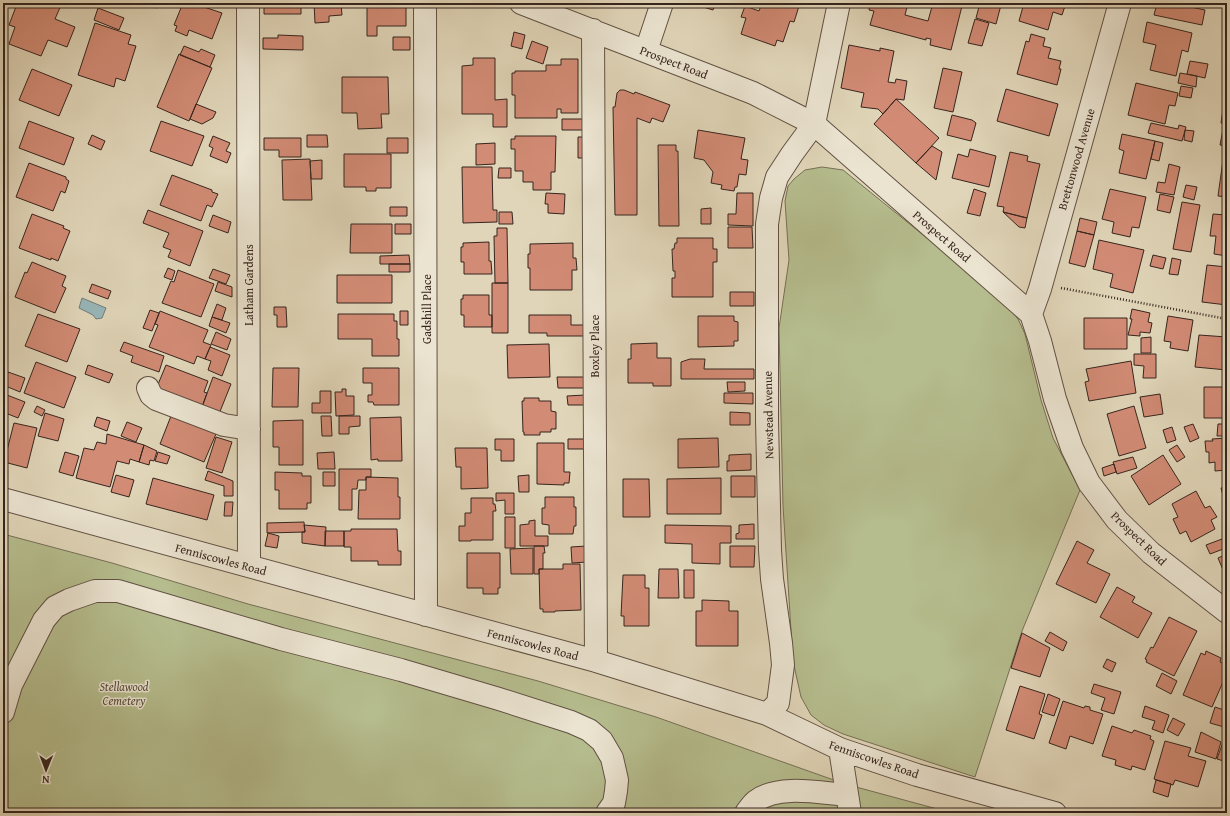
<svg xmlns="http://www.w3.org/2000/svg" width="1230" height="816" font-family="'Gentium Book Plus',serif">
	<style>
		.green { fill: #b5bc8d; stroke: #767056 }
		.water { fill: #97b6b8; stroke: #717c7a }
		.building { fill: #d28b75; stroke: #37251e }
		.lines { fill: none; stroke-linecap: round; stroke-linejoin: round }
		.minor-casing { stroke: #615144; stroke-width: 24 }
		.path { stroke: #37251e; stroke-width: 2.5; stroke-dasharray: 1 2; stroke-linecap: butt }
		.minor { stroke: #ebe4d1; stroke-width: 22 }
		.labels { text-anchor: middle; dominant-baseline: central; stroke-width: 3; stroke-linejoin: round; paint-order: stroke }
		.street-label { font-size: 12px; fill: #37251e; stroke: #ebe4d1 }
		.park-label { font-size: 12px; font-style: italic; fill: #564b3a; stroke: #ebe4d1 }
	</style>
	<rect width="100%" height="100%" fill="#e0d5b8"/>
	<filter id="stains"><feTurbulence type="fractalNoise" baseFrequency=".005" numOctaves="4"/><feColorMatrix values="0 0 0 0 .2 0 0 0 0 .09 0 0 0 0 .02 0 0 0 .5 -.17"/></filter>
	<radialGradient id="worn" r=".72"><stop offset=".6" stop-color="#630" stop-opacity="0"/><stop offset="1" stop-color="#630" stop-opacity=".3"/></radialGradient>
	<path class="green" d="M822 167 843 170 1001 298 1018 319 1025 334 1041 400 1053 438 1080 490 1022 631 975 777 843 734 824 725 811 715 801 697 793 661 783 506 779 328 789 260 785 201 788 186 794 179 805 170Z
		M3 534 112 563 248 604 538 681 656 717 845 784 952 813H3Z"/>
	<path class="water" d="M82 298 106 308 102 318 96 319 93 315 79 308Z"/>
	<path class="building" d="M24 3H62L55 19 75 27 67 47 48 40 41 56 9 44 15 27 9 25 17 4 23 6Z
		M143 3H159L157 8Z
		M183 3H202L201 6 222 13 212 39 189 30 187 36 175 31 177 26 174 25Z
		M264 3H301V14H264Z
		M314 3H341L342 15 329 16V22L315 23Z
		M367 3H406V26H377V36H367Z
		M687 3H716L713 10 697 5 696 6Z
		M762 3H800L794 22 790 21 783 42 777 40 775 46 741 34 746 18 741 17 745 6 759 11Z
		M870 3H908L905 15 928 21 933 3H950L962 6 951 50 930 45 931 39 926 38V40L870 25 874 11 869 10Z
		M980 3H992L1001 5 996 24 976 18Z
		M1024 3H1066L1062 15 1053 12 1048 30 1019 21Z
		M1156 3H1192L1191 7 1205 10 1202 25 1154 15 1157 3Z
		M98 8 124 18 119 30 94 20Z
		M975 19 989 23 982 46 968 43Z
		M1147 22 1192 33 1188 52 1182 50 1176 76 1150 70 1156 45 1143 42Z
		M95 23 131 35 128 44 136 46 125 81 116 78 114 87 78 75Z
		M514 32 525 35 522 49 511 46Z
		M1031 34 1045 38 1043 46 1051 48 1048 58 1061 61 1059 69H1061L1057 85 1017 74 1026 41 1029 42Z
		M278 35 303 36V50L263 49V38H278Z
		M393 37H410V50H393Z
		M532 41 548 47 543 64 526 58Z
		M849 45 880 51V48L894 51 888 82 895 83 896 79 907 81 904 100 896 99 883 114 878 109 861 107 864 93 841 88Z
		M184 46 199 52 201 49 215 55 210 67 180 55Z
		M179 54 212 68 189 121 157 107Z
		M473 58H495V100L507 99V127H493V114H462V66L473 65Z
		M561 59H578V113H561V109H557V118H515V95H512V73H515V71H546V65H561Z
		M1190 61 1208 64 1205 78 1187 74Z
		M943 68 962 72 953 112 934 108Z
		M32 69 72 85 59 116 19 100Z
		M1180 73 1197 76 1196 87 1178 83Z
		M1227 73V91L1224 90Z
		M342 77H388L389 114H381L382 128 358 129 357 113H342Z
		M1136 83 1178 93 1175 106 1169 105 1165 124 1128 115Z
		M1181 86 1193 88 1191 98 1179 96Z
		M1006 89 1058 104 1049 136 997 121Z
		M620 90H624L634 94 635 92 670 105 663 122 652 118 650 123 637 118V215H615L613 107H615L617 93Z
		M896 99 939 138 916 163 874 124Z
		M196 104 216 112 213 118 202 124 190 119Z
		M1227 106V146L1220 145 1224 124 1221 123 1223 109H1226Z
		M952 115 972 120 976 123 971 141 947 135Z
		M562 119H586V130H562Z
		M29 121 74 138 64 165 19 148Z
		M161 121 204 136 192 166 150 151Z
		M1151 123 1178 129 1179 125 1186 127 1182 141 1148 133Z
		M698 130 745 138 741 159 748 160 746 175 739 174 737 187H735L734 191 721 189 722 185 711 183 713 172 704 160 694 158Z
		M1185 130 1194 131 1192 142 1184 140Z
		M1122 134 1155 141 1146 179 1119 173 1124 151 1119 149Z
		M92 135 105 141 101 150 88 144Z
		M307 135H327L328 147H307Z
		M213 136 230 143 226 151 231 153 227 163 210 156 213 148 209 146Z
		M515 136H556L555 172H551V190H533V182H523V171H515V149H511V139H515Z
		M578 137H588V158H578Z
		M264 138H301V157H279V150H264Z
		M387 138H408V153H387Z
		M1155 141 1163 143 1159 161 1151 159Z
		M495 143V164L476 165V144Z
		M658 145H676V151H678L679 226H659Z
		M932 146 942 152 936 180 916 163Z
		M970 149 996 156 989 187 952 178 958 154 968 157Z
		M1010 152 1028 156 1027 161 1040 164 1027 218 1003 212 1004 207 997 206Z
		M344 154H391V188H376V191H366V187H344Z
		M310 159 312 200H283L282 160Z
		M322 160V179H311L310 161Z
		M1223 160 1227 161V197L1218 196Z
		M29 163 66 177V179L69 181 65 193 61 191 53 211 16 197Z
		M1169 164 1180 167 1174 195 1156 192 1158 182 1165 183Z
		M462 167H492L493 210H497V222L463 223Z
		M499 168H511V178H498Z
		M172 175 212 190V192L218 194 212 207 207 205 201 221 160 205Z
		M1186 185 1197 187 1194 200 1183 197Z
		M974 189 986 193 980 216 967 213Z
		M1110 189 1146 197 1139 228 1132 227 1130 237 1112 233 1114 222 1102 219Z
		M546 193 565 194 564 214 548 213V204H545Z
		M737 193H753V226L728 225V214H736Z
		M1160 194 1174 197 1170 213 1157 210Z
		M1182 202 1200 205 1191 252 1173 249Z
		M390 207H407V216H390Z
		M711 208V224H701V209Z
		M148 210 203 231 190 266 168 257 171 250 163 247 169 233 143 223Z
		M499 212H512L513 224H499Z
		M1003 212 1027 218 1025 228 1019 227Z
		M32 214 64 226 63 228 70 231 58 261 51 258V260L19 248Z
		M1213 214 1227 215V256L1214 254 1216 236H1210Z
		M213 215 231 222 228 233 209 226Z
		M1080 218 1097 222 1094 235 1077 231Z
		M351 224H392V253H350Z
		M395 224H411V234H395Z
		M728 227H752L753 248H728Z
		M497 228H507L508 283H495L494 236H497Z
		M1077 231 1094 235 1085 267 1069 263Z
		M677 238H713V249H717V262H713V297H672V278H675V271H673L672 249H674L675 243H677Z
		M1099 240 1144 250 1133 293 1110 287 1113 274 1093 269Z
		M489 242V261H491L492 274H464V262H461V247H463V243Z
		M573 243V258H576L577 270H572V290H530V268H528V254H530V244Z
		M409 255 410 264H380V256Z
		M1153 255 1166 258 1163 269 1150 266Z
		M1172 258 1181 260 1178 275 1169 274Z
		M32 262 66 276 62 286 66 288 55 313 15 297 25 272 27 273Z
		M389 264H410V272H389Z
		M1207 265 1227 267V305L1202 302Z
		M168 268 175 271 172 280 164 277Z
		M213 269 230 275 226 284 209 278Z
		M178 270 214 284 201 317 162 303 171 281 174 282Z
		M337 275H392V303H337Z
		M218 282 232 287V297L215 291Z
		M492 283H508V333H492Z
		M92 284 111 291 108 299 89 292Z
		M730 292H754V306H730Z
		M463 295H489V315H492V327H464V315H461V299H463Z
		M217 304 226 308 222 320 212 317Z
		M274 307H286L287 327H277V315H274Z
		M1132 309 1150 313 1148 322 1152 323 1150 333 1140 332V336L1128 335 1132 319H1130Z
		M150 310 159 313 152 331 143 328Z
		M160 311 208 330 203 342 211 345 205 359 197 356 194 364 149 347 158 325 155 324Z
		M400 311H408V325H400Z
		M38 314 80 329 67 362 25 346Z
		M338 314H394V321H397V339H399V356H372V339H338Z
		M529 315H571V325H586V336H547V333H529Z
		M698 316H734V321L738 322V341H734V346L698 347Z
		M1168 316 1193 320 1188 351 1170 348 1171 342 1164 341Z
		M212 317 230 323 226 333 209 326Z
		M1084 318H1127V349H1084Z
		M216 332 231 339 227 350 211 344Z
		M1199 335 1227 337V370L1195 367Z
		M1151 337V353H1141V338Z
		M124 342 164 356 159 372 131 362 133 356 120 351Z
		M657 343V358H671V386H653V383H628V359H631V344Z
		M549 344 550 377 508 378 507 345Z
		M210 347 230 355 222 376 208 370 211 361 205 359Z
		M1134 354H1156V378H1143L1144 366 1134 365Z
		M690 359H705L704 369H754V379H681V362Z
		M1131 361 1136 393 1089 401 1085 382 1089 381 1086 369Z
		M36 362 76 377 64 408 24 393Z
		M88 365 113 374 109 383 85 374Z
		M166 365 208 381 204 392 207 393 201 410 154 394Z
		M273 368H299L298 407H272Z
		M363 368H399V405H374L373 402H368V395H372V383H363Z
		M8 372 25 378 20 392 3 385Z
		M213 377 231 384 219 414 202 407Z
		M557 377H585L586 388H558Z
		M727 382H745V391L728 392Z
		M1204 387H1227V418H1204Z
		M342 389H346V396H354V415L336 416 335 392H342Z
		M320 391H331V413H312V403H320Z
		M724 393H753V404L724 403Z
		M1160 394 1163 414 1144 417 1140 397Z
		M7 395 25 402 18 418 3 412V405Z
		M585 395 586 405H568L567 396Z
		M524 398H539V401H551V411L556 412V429H551V432H540V435H524V432H523L522 401H524Z
		M37 406 45 410 42 416 34 412Z
		M1134 406 1146 448 1119 456 1107 414Z
		M730 412 750 413V425H730Z
		M45 413 64 419 58 441 38 436Z
		M171 416 216 434 204 462 160 444Z
		M321 416H331L332 436H322Z
		M339 416H360V426L349 427V434H339Z
		M97 417 110 421 107 431 94 426Z
		M401 417 402 461H378V459L371 460 370 418Z
		M303 420V465H279V447H273V421Z
		M127 422 142 428 136 442 121 436Z
		M14 423 37 428 27 468 4 462Z
		M1193 424 1199 438 1190 442 1184 427Z
		M1218 424H1227V436H1217Z
		M1172 427 1176 440 1167 443 1163 430Z
		M107 434 144 445 139 462 130 459 129 464 117 461 110 487 76 478 84 448 94 450 97 442 106 444Z
		M216 437 232 442 222 473 206 468Z
		M718 438 719 467 678 468V439Z
		M1227 438V470L1215 471V462L1209 463V452H1206L1205 441H1213L1212 439Z
		M495 439H514V461H501V450H495Z
		M568 439H585V449H568Z
		M537 443H564V472H570L569 483H564V485L537 484Z
		M144 445 157 451 154 461 150 460 149 465 139 462Z
		M1177 445 1185 457 1177 462 1169 450Z
		M455 448H487L488 488 461 489V467H456Z
		M65 452 79 456 73 476 59 472Z
		M158 452 170 456 167 464 155 461Z
		M334 452 335 469H318L317 453Z
		M751 454V470L727 471V461H729V455Z
		M1163 455 1181 484 1149 505 1131 476Z
		M1133 457 1137 468 1117 474 1113 462Z
		M1114 464 1116 472 1104 476 1102 468Z
		M339 469H371V477H366V480H358L357 489H352V510H339Z
		M208 471 233 481V496H224V486L205 480Z
		M275 472 302 473V476H311V503H307V509H279V490H275Z
		M323 472H335V486H323Z
		M116 475 134 480 129 497 111 492Z
		M529 475V492H519L518 476Z
		M731 476H755V497H731Z
		M366 477 398 478V497H400V519H358L359 490H366Z
		M153 478 214 495 207 520 146 504Z
		M721 478V514H667V479Z
		M623 479H649L650 517H623Z
		M1227 487V502L1225 503 1221 488Z
		M1196 491 1205 508 1210 506 1217 517 1211 520 1215 529 1191 542 1186 531 1180 534 1173 519 1178 517 1172 504Z
		M496 493H514V514H505V500L496 501Z
		M545 497H574V507H576V526H574L573 534H549V525L542 524V508H545Z
		M471 498H493V504H495L496 511H493V540H471V541H459V526H465V513H471Z
		M225 502H233L232 516H224Z
		M505 517H515V548H505Z
		M535 520V536H548V546H520V525L529 524V521Z
		M304 522 305 532 267 533V523Z
		M754 524V539H736V534L739 533V525Z
		M304 525 326 527 325 546 302 543V532H305Z
		M665 525 731 526V543H720V564L692 563V544L665 543Z
		M351 529H397L398 551H401V565H378V561H351V547H344V531H351Z
		M325 531H344V546H325Z
		M268 533 279 536 277 548 265 546Z
		M1222 539 1226 548 1210 554 1206 545Z
		M1077 541 1094 550 1087 563 1110 574 1096 603 1056 584Z
		M534 546H544L545 553H543V569H539V574H534Z
		M587 546V562L572 563 571 547Z
		M730 546H755L754 567H730Z
		M533 548V574H511L510 549Z
		M467 553H500V588H498V594H483V588H467Z
		M1227 554V569L1223 570 1218 558Z
		M563 564H580L581 610 555 611V612H543V609H540L539 569H563Z
		M659 569H678L679 598H658Z
		M684 570H694V598H684Z
		M623 575H645V588H649V626H624V616H621Z
		M1117 587 1135 597 1132 602 1152 613 1138 638 1100 617Z
		M702 600 729 601V611H738V646H696V611H702Z
		M1169 617 1197 631 1174 676 1146 662 1147 660 1145 659 1151 647 1153 648Z
		M1050 632 1067 642 1063 651 1045 641Z
		M1022 633 1050 648 1040 677 1011 668Z
		M1206 651 1221 658 1220 662 1227 665V673L1212 707 1183 695 1201 653 1205 655Z
		M1107 659 1116 663 1112 672 1103 667Z
		M1162 673 1177 681 1171 694 1156 686Z
		M1094 684 1121 692 1114 714 1101 710 1105 698 1091 693Z
		M1020 686 1045 694 1039 714 1042 715 1034 739 1006 730Z
		M1048 694 1060 699 1054 716 1042 712Z
		M1063 701 1084 708 1085 706 1090 707V710L1103 714 1093 744 1070 736 1066 749 1049 743Z
		M1145 706 1169 715 1163 733 1152 729 1155 721 1142 717Z
		M1215 707 1227 711V718L1224 727 1210 723Z
		M1173 718 1185 724 1178 736 1167 730Z
		M1112 726 1132 733 1134 730 1151 736 1150 739 1154 741 1145 770 1132 766 1131 770 1115 765 1116 760 1102 756Z
		M1201 732 1221 742 1216 759 1195 752Z
		M1165 741 1191 748 1188 756 1206 761 1198 787 1175 780 1173 785 1154 779Z
		M1223 742 1227 744V762L1217 759Z
		M1156 780 1171 784 1168 797 1153 792Z"/>
	<g class="lines">
		<g class="minor-casing">
			<path id="minor" d="M248 3 249 566
				M425 3 426 615
				M521 3 753 93 814 124 1031 314 1040 341 1055 399 1072 448 1089 483 1117 520 1151 553 1227 612
				M593 30 596 661
				M646 51 662 3
				M1031 314 1040 289 1120 3
				M148 388 151 395 156 399 224 425 249 429
				M3 499 596 661 767 714 840 749 917 775 1055 813
				M3 712 11 685 44 620 55 607 69 600 95 591H118L281 639 401 670 499 699 571 722 589 730 602 741 612 758 617 780 616 791 614 803 607 813
				M767 714 778 703 783 665 781 643 772 579 770 550 767 421V224L771 198 777 177 792 154 814 124 839 3
				M840 749 850 813
				M746 813C749 809 752 804 756 801 779 784 820 793 847 795"/>
		</g>
		<path class="path" d="M1061 288 1227 319"/>
		<use href="#minor" class="minor"/>
	</g>
	<g class="labels">
		<g class="street-label">
			<text transform="translate(674 62) rotate(21)">Prospect Road</text>
			<text transform="translate(1076 159) rotate(-74)">Brettonwood Avenue</text>
			<text transform="translate(942 236) rotate(41)">Prospect Road</text>
			<text transform="translate(248 285) rotate(-90)">Latham Gardens</text>
			<text transform="translate(426 309) rotate(-90)">Gadshill Place</text>
			<text transform="translate(594 346) rotate(-90)">Boxley Place</text>
			<text transform="translate(768 415) rotate(-91)">Newstead Avenue</text>
			<text transform="translate(1139 538) rotate(44)">Prospect Road</text>
			<text transform="translate(221 559) rotate(15)">Fenniscowles Road</text>
			<text transform="translate(533 644) rotate(15)">Fenniscowles Road</text>
			<text transform="translate(874 759) rotate(19)">Fenniscowles Road</text>
		</g>
		<g class="park-label">
			<text x="124" y="686">Stellawood<tspan x="124" dy="14">Cemetery</tspan></text>
		</g>
	</g>
	<rect width="1230" height="816" fill="none" stroke="#e0d5b8" stroke-width="16"/>
	<rect x="4" y="4" width="1222" height="808" fill="none" stroke="#37251e" stroke-width="2"/>
	<rect x="8" y="8" width="1214" height="800" fill="none" stroke="#37251e"/>
	<g transform="translate(46 770) rotate(181)" stroke="#ebe4d1" stroke-width="3" paint-order="stroke">
	<path d="M0-3L7 15L0 10L-7 15Z" fill="#37251e"/>
	<text y="-6" font-size="11" font-weight="bold" text-anchor="middle" fill="#37251e">N</text>
	</g>
	<rect width="100%" height="100%" filter="url(#stains)"/>
	<rect width="100%" height="100%" fill="url(#worn)"/>
</svg>
